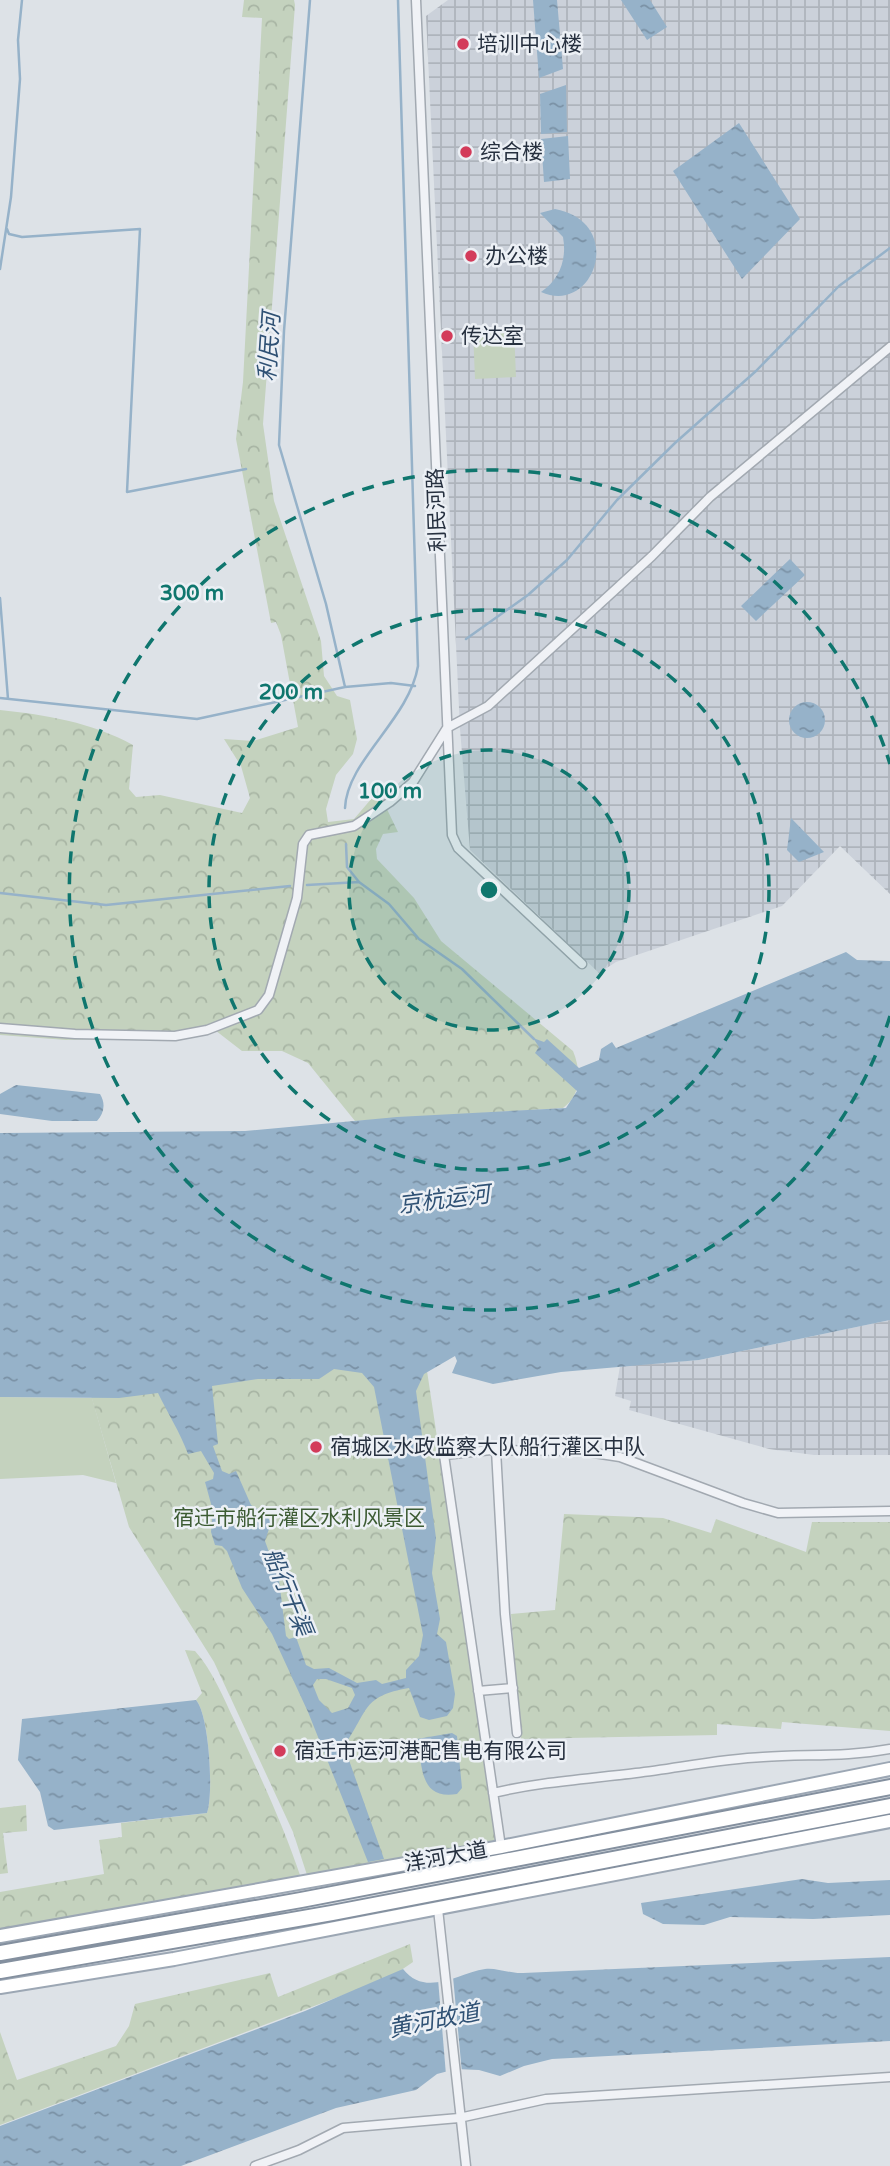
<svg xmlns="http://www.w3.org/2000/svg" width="890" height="2166" font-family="'Varela Round','Noto Sans SC',sans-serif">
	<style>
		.industrial { fill: url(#industrial-grid) }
		.green { fill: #c4d2be }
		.forest { fill: url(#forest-crowns) }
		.water { fill: url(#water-ripples); fill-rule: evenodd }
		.pier { fill: #dde2e7 }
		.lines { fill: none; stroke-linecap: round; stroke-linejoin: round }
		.stream { stroke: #96b2c9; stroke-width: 2.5 }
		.street-casing { stroke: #a2a9b1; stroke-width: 11 }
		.primary-casing { stroke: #9ca7b4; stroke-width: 16 }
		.highway-casing { stroke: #84909f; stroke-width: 18 }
		.street { stroke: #f0f2f6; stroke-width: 8 }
		.primary { stroke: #fff; stroke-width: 12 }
		.highway { stroke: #fff; stroke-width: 14 }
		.ring { fill: none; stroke: #0f766e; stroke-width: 3.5; stroke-dasharray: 12 9 }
		.poi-dot { fill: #d33b5a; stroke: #ecf0f5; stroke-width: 2.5 }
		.labels { text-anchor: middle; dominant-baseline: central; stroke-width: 5; stroke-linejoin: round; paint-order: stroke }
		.poi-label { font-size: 21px; fill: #26303f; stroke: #ecf0f5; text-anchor: start }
		.street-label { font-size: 21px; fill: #26303f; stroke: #ecf0f5 }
		.park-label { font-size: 21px; fill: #3c5b33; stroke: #ecf0f5 }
		.water-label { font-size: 23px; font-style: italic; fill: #2f5174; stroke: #ecf0f5 }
		.centre { fill: #0f766e; stroke: #ecf0f5; stroke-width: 3.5 }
		.ring-label { font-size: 21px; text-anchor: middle; font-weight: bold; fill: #0f766e; stroke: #ecf0f5; stroke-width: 5; stroke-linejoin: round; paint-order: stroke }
	</style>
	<defs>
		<pattern id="industrial-grid" width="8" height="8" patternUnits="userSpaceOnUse" patternTransform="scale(1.75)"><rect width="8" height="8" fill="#cbd1da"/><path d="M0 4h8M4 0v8" fill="none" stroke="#aeb4bc"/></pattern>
		<pattern id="forest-crowns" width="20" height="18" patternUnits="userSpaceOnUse" patternTransform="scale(1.75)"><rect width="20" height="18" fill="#c4d2be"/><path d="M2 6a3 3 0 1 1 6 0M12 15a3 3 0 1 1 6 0" fill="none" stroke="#a8b5a4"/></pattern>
		<pattern id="water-ripples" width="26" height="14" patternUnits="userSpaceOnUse" patternTransform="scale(1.75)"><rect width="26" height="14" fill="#96b2c9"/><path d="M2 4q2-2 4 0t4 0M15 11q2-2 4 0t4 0" fill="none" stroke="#7a91a5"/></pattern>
	</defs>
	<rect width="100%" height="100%" fill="#dde2e7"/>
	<path class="industrial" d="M448 0H890V894L840 846 782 906 616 962 599 973 470 850 460 729 426 16Z
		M890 1320V1455H814L769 1449 629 1410 631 1401 615 1396 620 1366 699 1360Z"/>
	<path class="green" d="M514 328 516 377 475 379 473 330Z
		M0 1397 92 1398 116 1483 83 1475 0 1479Z"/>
	<path class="forest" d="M244 0H294L295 5 263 424 274 501 321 641 324 676 337 696 350 700 357 739 353 754 336 775 326 809 328 822 354 819 372 798 382 799 398 832 383 834 376 849 377 859 414 898 441 941 573 1051C581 1070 582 1095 563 1108L355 1121 308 1063 282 1051H242L211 1027 139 1038 66 1040 0 1035V710C46 715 91 722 133 745L129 789 136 797 160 795 242 813 250 798 241 766 224 739 253 741 298 727 281 635 276 622 271 623 236 439 243 382 262 18 242 17Z
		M424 1351 498 1841 307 1875 293 1832 214 1662 129 1527 90 1392Z
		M564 1514 663 1518 711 1533 716 1519 806 1552 812 1522H890V1731L782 1722 781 1729 717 1724V1735L521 1739 511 1614 555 1610Z
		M185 1650 195 1651C213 1671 224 1699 235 1722 259 1774 283 1824 301 1878L0 1930V1892L104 1874 99 1840 122 1837 121 1823 207 1813C214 1794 209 1714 196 1700L202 1693Z
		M26 1805 27 1831 3 1833 8 1873 0 1874V1808Z
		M410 1944 413 1962 391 1977 0 2125V2032L17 2080 116 2046 129 2026 135 2004 270 1973 278 1997Z"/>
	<path class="water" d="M533 0H557L563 69 539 78Z
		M621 0H650L667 27 647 40Z
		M566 85 567 132 541 134 540 94Z
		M739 123 800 219 742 279 673 171Z
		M568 136 570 179 544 182 541 139Z
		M555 209C626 222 595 316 541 292 560 279 567 259 563 237L540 213Z
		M790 559 805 575 756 621 741 606Z
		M789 720a18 18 0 1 1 36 0a18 18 0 1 1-36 0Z
		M791 818 824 852 799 862 787 850Z
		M846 952 857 960 890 961V1320L699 1360 561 1372 493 1384 452 1373 457 1361 455 1356 424 1374 416 1391 436 1538 432 1573 440 1619 437 1634 446 1642 455 1694 453 1708 447 1716 429 1720 420 1717 409 1688C362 1696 369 1710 344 1746L384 1859 368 1862 308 1712 272 1634 242 1588 227 1551 222 1546 215 1545 211 1532 213 1511 205 1482 213 1479 214 1473 201 1451 188 1454C180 1432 168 1414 158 1393L119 1398 0 1397V1133L245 1131 397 1117 566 1108 577 1091 535 1053 539 1047 533 1038 544 1042 547 1039 579 1068 599 1060 601 1049 612 1042 616 1048ZM334 1369 362 1373 374 1387 423 1635 419 1656 406 1670V1678L382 1684 376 1680 357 1683 329 1668 314 1669 306 1665 296 1637 289 1639 286 1636 279 1580 265 1541 271 1523 266 1514 251 1505 236 1471 229 1474 222 1471 213 1446 218 1444 212 1386 258 1379H319ZM317 1679H326L352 1688 355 1695 348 1708 332 1713 319 1700 313 1685Z
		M16 1085 100 1094C106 1104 104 1113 97 1121H52L0 1114V1094Z
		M196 1700C209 1714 214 1794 207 1813L54 1830 48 1826 40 1792 18 1760 22 1719Z
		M452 1733 457 1736 462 1788 457 1794C419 1800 423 1767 417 1739Z
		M802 1879 828 1883 890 1880V1915L813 1919 730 1917 704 1925 663 1924 643 1914 641 1903Z
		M890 1957V2041L552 2059 524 2066 500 2076 479 2070 456 2069 437 2074 416 2090 336 2108 181 2166H0V2126L305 2011 403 1969C426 1998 458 1973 485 1969 495 1967 511 1974 523 1973Z"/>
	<path class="pier" d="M453 1977 462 2073 446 2075 438 1979Z"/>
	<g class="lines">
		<path class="stream" d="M310 0 284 331 279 445 326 604 345 687
			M7 229 9 234 22 237 140 229 127 492 246 469
			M0 269 11 197 20 79 18 40 22 0
			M0 598 8 699
			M466 639 528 595 567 560 617 500 675 443 756 371 839 286 890 248
			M0 698 197 719 345 687 391 683 415 686
			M345 808C347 760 409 720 418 666L398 0
			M346 844 347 867 359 882 389 904 419 939 462 969 534 1039
			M307 885 359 882
			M0 893 106 905 290 886"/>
		<g class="street-casing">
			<path id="street" d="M416 0 452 835 458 848 582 964
				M0 1028 75 1034 175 1036 207 1030 258 1010 269 995 297 898 303 844 309 835 354 826 390 802 413 782 447 728 488 706 652 556 710 497 890 347
				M496 1450 505 1614 517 1733
				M478 1691 513 1688
				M493 1793C539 1782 588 1779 636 1773 678 1768 720 1759 763 1757 807 1754 846 1757 890 1749
				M501 1847 444 1455 491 1450 581 1451 620 1457 743 1503 778 1513 890 1511
				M438 1909 466 2166
				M255 2166 299 2150 343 2128 459 2118 546 2099 890 2077"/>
		</g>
		<g class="primary-casing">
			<path id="primary" d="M0 1936 501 1847 890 1769
				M0 1987 174 1959 890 1821"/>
		</g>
		<g class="highway-casing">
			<path id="highway" d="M0 1953 301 1900 890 1787
				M0 1971 332 1913 890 1806"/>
		</g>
		<use href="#street" class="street"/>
		<use href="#primary" class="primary"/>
		<use href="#highway" class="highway"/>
	</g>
	<circle cx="489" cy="890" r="140" fill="#0f766e" fill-opacity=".12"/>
	<g class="ring">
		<circle cx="489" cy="890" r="140"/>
		<circle cx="489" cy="890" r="280"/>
		<path d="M890 1016A420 420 0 1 1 890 764"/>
	</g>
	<g class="poi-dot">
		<circle cx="463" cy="44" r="7"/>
		<circle cx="466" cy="152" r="7"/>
		<circle cx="471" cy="256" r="7"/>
		<circle cx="447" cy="336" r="7"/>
		<circle cx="316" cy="1447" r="7"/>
		<circle cx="280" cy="1751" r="7"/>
	</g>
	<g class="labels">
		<g class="poi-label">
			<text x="477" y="44">培训中心楼</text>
			<text x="480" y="152">综合楼</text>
			<text x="485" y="256">办公楼</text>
			<text x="461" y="336">传达室</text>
			<text x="330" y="1447">宿城区水政监察大队船行灌区中队</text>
			<text x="294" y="1751">宿迁市运河港配售电有限公司</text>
		</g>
		<g class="street-label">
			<text transform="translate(437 510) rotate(-92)">利民河路</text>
			<text transform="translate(446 1857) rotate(-10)">洋河大道</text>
		</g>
		<g class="park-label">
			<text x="299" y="1518">宿迁市船行灌区水利风景区</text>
		</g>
		<g class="water-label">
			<text transform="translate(270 347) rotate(-86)">利民河</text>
			<text transform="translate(444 1200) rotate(-7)">京杭运河</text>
			<text transform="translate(287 1592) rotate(68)">船行干渠</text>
			<text transform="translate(434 2021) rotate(-11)">黄河故道</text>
		</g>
	</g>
	<circle cx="489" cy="890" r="10" class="centre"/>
	<g class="ring-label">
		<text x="192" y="600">300 m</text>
		<text x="291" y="699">200 m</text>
		<text x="390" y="798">100 m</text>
	</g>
</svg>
